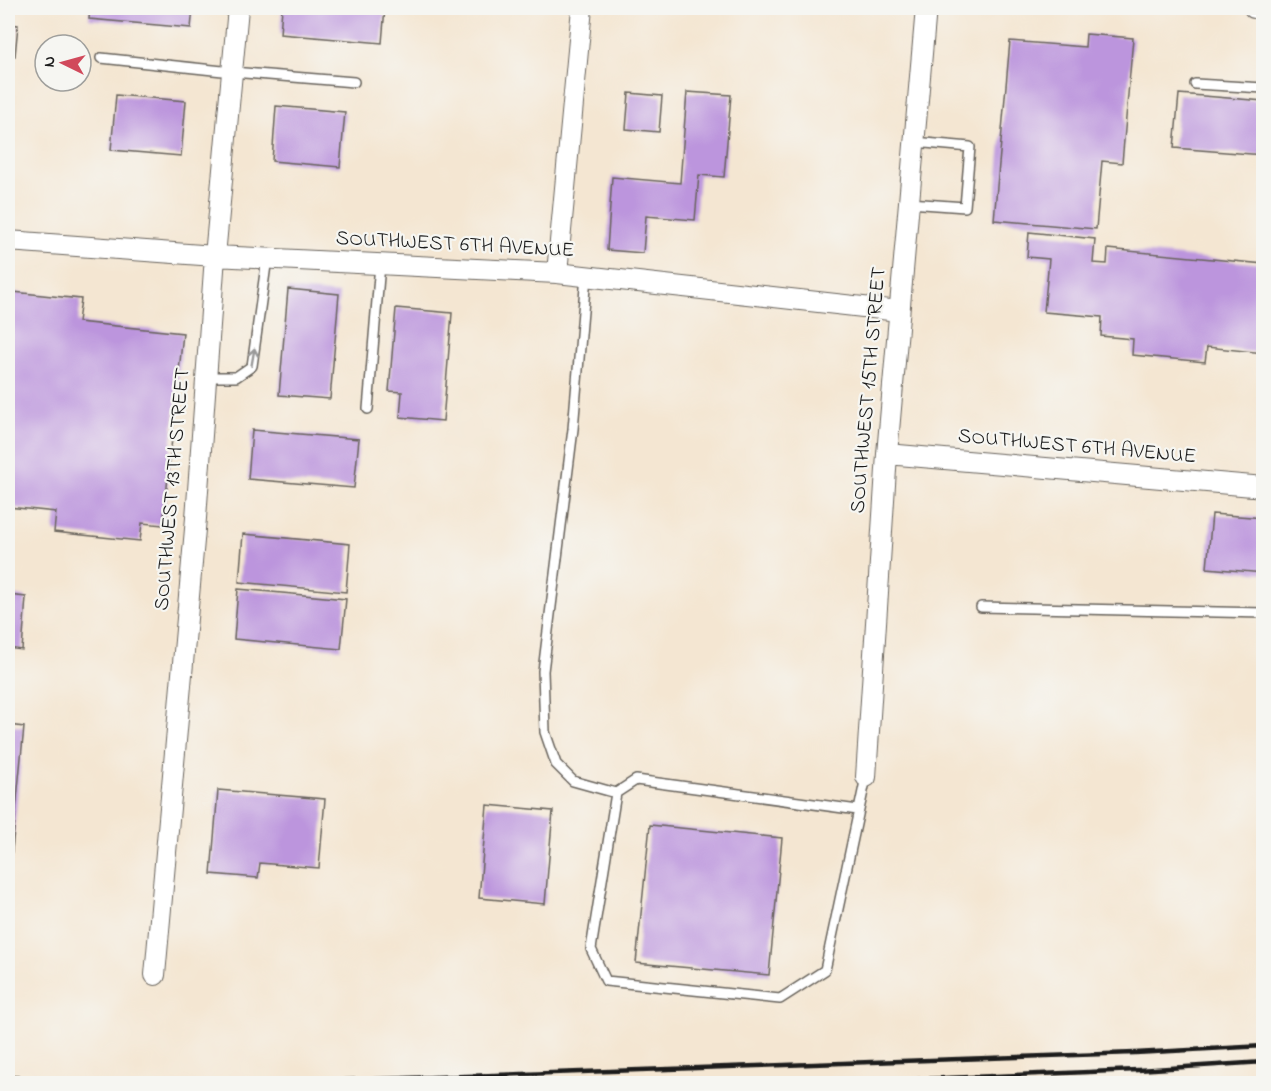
<svg xmlns="http://www.w3.org/2000/svg" width="1271" height="1091" font-family="'Indie Flower',sans-serif">
	<style>
		.building { fill: #bc95dd }
		.lines { fill: none; stroke-linecap: round; stroke-linejoin: round }
		.lane-casing { stroke: #68635c; stroke-width: 12 }
		.street-casing { stroke: #68635c; stroke-width: 22 }
		.lane { stroke: #fff; stroke-width: 9 }
		.street { stroke: #fff; stroke-width: 20 }
		.rail { stroke: #1c1c1c; stroke-width: 4.5 }
		.oneway { stroke: #999 }
		.labels { text-anchor: middle; dominant-baseline: central; stroke-width: 4.5; stroke-linejoin: round; paint-order: stroke }
		.street-label { font-size: 21px; fill: #1c1c1c; stroke: #f6f6f2 }
	</style>
	<rect width="100%" height="100%" fill="#f6f6f2"/>
	<filter id="ink" filterUnits="userSpaceOnUse"><feTurbulence type="fractalNoise" baseFrequency=".0167" numOctaves="2"/><feDisplacementMap in="SourceGraphic" scale="12" xChannelSelector="R" yChannelSelector="G"/><feConvolveMatrix kernelMatrix="1 2 1 2 8 2 1 2 1" color-interpolation-filters="sRGB"/></filter>
	<filter id="wash" filterUnits="userSpaceOnUse"><feTurbulence type="fractalNoise" baseFrequency=".008" numOctaves="4" result="noise"/><feDisplacementMap in="SourceGraphic" scale="24" xChannelSelector="R" yChannelSelector="G"/><feGaussianBlur stdDeviation="1.35" result="paint"/><feColorMatrix in="noise" values="0 0 0 0 0 0 0 0 0 0 0 0 0 0 0 0 0 1.4 0 .05"/><feComposite in="paint" operator="in"/></filter>
	<g filter="url(#wash)">
		<rect width="100%" height="100%" fill="#f4e6d2"/>
		<g id="blocks">
			<path class="building" d="M90 8H193L191 28 89 19Z
				M282 8H385L382 43 280 34Z
				M8 24 18 25 15 56H8Z
				M1086 34 1133 38 1122 163 1102 161 1096 229 994 220 1010 41 1085 47Z
				M687 92 731 95 724 177 699 175 695 220 646 216 643 253 607 250 612 177 680 183Z
				M629 93 662 96 659 132 626 129Z
				M1179 94 1264 101V155L1174 148Z
				M116 95 186 101 181 156 111 150Z
				M276 106 345 112 340 167 272 161Z
				M1029 232 1095 239 1093 263 1107 264 1108 249 1264 264V353L1207 347 1205 362 1132 355 1133 339 1101 336 1102 317 1044 312 1049 259 1027 257Z
				M288 289 339 294 330 399 279 395Z
				M13 292 81 299 78 322 183 333 163 525 142 523 140 541 54 532 56 512 8 507V313L10 314Z
				M396 308 452 313 443 421 400 417 402 392 389 391Z
				M252 430 359 439 354 488 248 479Z
				M1212 514 1264 518V573L1207 568Z
				M243 534 350 544 346 592 239 582Z
				M238 589 346 599 341 649 234 639Z
				M8 595 26 597 22 650 8 648Z
				M8 725 24 727 9 881H8Z
				M218 790 325 799 319 868 260 863 258 878 211 874Z
				M487 805 553 811 545 904 479 898Z
				M650 825 782 838 769 975 636 963Z"/>
		</g>
	</g>
	<g filter="url(#ink)">
		<use href="#blocks" fill-opacity="0" stroke="#68635c" stroke-width="1.5"/>
		<g class="lines">
			<g class="lane-casing">
				<path id="lane" d="M101 58 232 72 354 82
					M1195 84 1264 88
					M909 203 965 207 970 147 914 142
					M586 276 573 429 543 671 545 732 556 764 573 781 616 793
					M206 377H236L252 366 267 258
					M368 409 380 264
					M981 607 1264 613
					M858 810 636 780 616 793 591 949 606 981 780 999 825 970 866 777"/>
			</g>
			<g class="street-casing">
				<path id="street" d="M1254 8H1264
					M8 241 215 256 557 273 899 311
					M557 273 582 8
					M887 454 1264 487
					M866 777 887 454 926 8
					M155 975 196 518 215 256 238 8"/>
			</g>
			<use href="#lane" class="lane"/>
			<use href="#street" class="street"/>
			<path class="rail" d="M8 1077 131 1084
				M232 1084 1135 1053 1264 1046
				M801 1084 1138 1070 1264 1062"/>
		</g>
		<defs><path id="oneway-shaft" d="M-6 0H5M1.5-3L5.5 0L1.5 3" fill="none" stroke-width="1.6" stroke-linecap="round" stroke-linejoin="round" transform="scale(1.5)"/></defs>
		<use class="oneway" href="#oneway-shaft" transform="translate(253 357) rotate(-80)"/>
	</g>
	<g class="labels">
		<g class="street-label">
			<text transform="translate(455 245) rotate(3)">SOUTHWEST 6TH AVENUE</text>
			<text transform="translate(869 390) rotate(-85)">SOUTHWEST 15TH STREET</text>
			<text transform="translate(1077 447) rotate(5)">SOUTHWEST 6TH AVENUE</text>
			<text transform="translate(173 489) rotate(-85)">SOUTHWEST 13TH STREET</text>
		</g>
	</g>
	<rect width="1271" height="1091" fill="none" stroke="#f6f6f2" stroke-width="30"/>
	<g transform="translate(63 63) rotate(275)"><circle r="28" fill="#f6f6f2" stroke="#9f9f9c" stroke-width="1.5"/>
	<path d="M0-4.5L10 22L0 15L-10 22Z" fill="#d1495b"/>
	<text y="-9" font-size="16" font-weight="bold" text-anchor="middle" fill="#1c1c1c">N</text>
	</g>
</svg>
